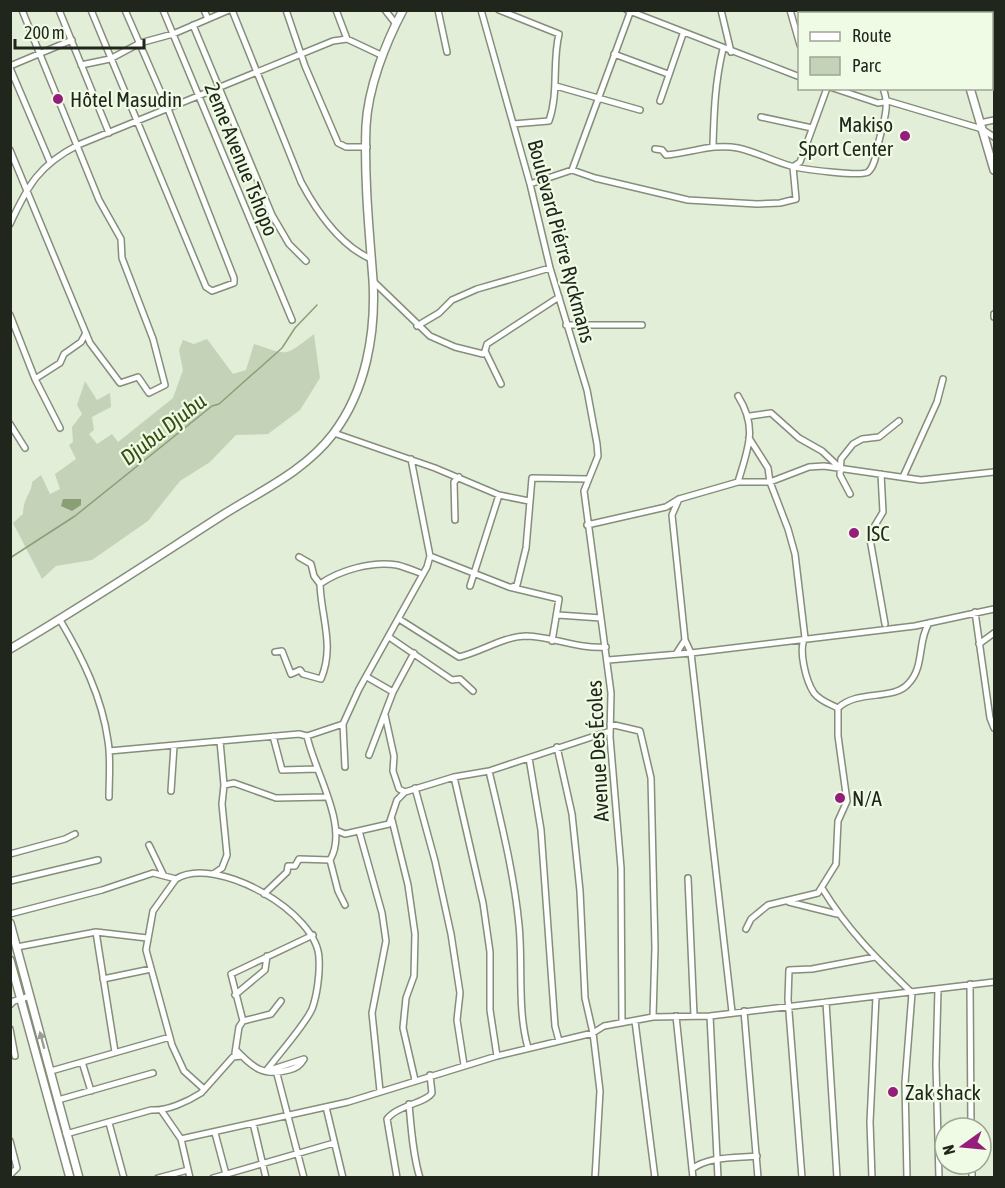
<svg xmlns="http://www.w3.org/2000/svg" width="1005" height="1188" font-family="'Asap Condensed',sans-serif">
	<style>
		.green { fill: #c4d3b7 }
		.water { fill: #8b9f77 }
		.lines { fill: none; stroke-linecap: round; stroke-linejoin: round }
		.stream { stroke: #8b9f77; stroke-width: 1.5 }
		.street-casing { stroke: #848e7a; stroke-width: 8 }
		.secondary-casing { stroke: #848e7a; stroke-width: 10 }
		.street { stroke: #fff; stroke-width: 5 }
		.secondary { stroke: #fff; stroke-width: 7 }
		.oneway { fill: #9b9d99 }
		.poi-dot { fill: #951e7a; stroke: #f0fbe5; stroke-width: 2 }
		.labels { text-anchor: middle; dominant-baseline: central; stroke-width: 4.5; stroke-linejoin: round; paint-order: stroke }
		.poi-label { font-size: 21px; fill: #21261d; stroke: #f0fbe5; text-anchor: start }
		.street-label { font-size: 21px; fill: #21261d; stroke: #f0fbe5 }
		.water-label { font-size: 22px; font-style: italic; fill: #354e11; stroke: #f0fbe5 }
	</style>
	<rect width="100%" height="100%" fill="#e2eed7"/>
	<path class="green" d="M314 334 320 378 300 410 268 434 236 435 210 462 180 481 148 521 92 560 56 566 42 579 13 523 23 514C23 498 32 493 32 482L41 475 50 494 60 489 55 474 76 459 69 445 73 442 72 427 82 414 77 405 85 381 97 400 110 393 111 407 92 417 94 430 89 434 97 444 112 434 118 442 173 398 183 370 179 350 183 340 194 344 207 339 233 374 246 370 254 344C289 355 283 358 314 334Z"/>
	<path class="water" d="M63 499H81V505L72 511 61 506Z"/>
	<g class="lines">
		<path class="stream" d="M10 558 75 516 212 406 219 404 282 348 295 328 317 305"/>
		<g class="street-casing">
			<path id="street" d="M59 10 109 133
				M91 10 206 287 212 291 234 283V278L168 109 125 10
				M163 10 292 320
				M204 10 208 19
				M232 10 301 182C317 212 339 245 371 259
				M286 10 305 66 338 143 346 147H367
				M336 10 347 39
				M385 10 396 24
				M438 10 447 52
				M481 10 530 184 550 268 587 390 597 444 598 456 584 491 611 693 610 737 621 868 622 1023
				M499 10 559 34C552 63 559 92 549 121L513 124
				M627 10 800 77
				M721 10 731 52
				M790 10 800 45
				M861 10 862 14
				M193 25 272 215 289 244 306 261
				M614 54 668 74
				M81 65 110 59 140 43 173 34 229 10
				M10 66 72 40
				M10 68 50 162
				M556 86 640 110
				M833 88 878 103 888 101 982 129 994 137
				M660 101 683 34
				M761 117 812 128
				M980 123 994 120
				M713 145C714 112 715 82 723 49
				M655 149 662 150 666 155C691 153 713 143 738 148 756 152 773 161 791 166 801 169 861 177 868 172 876 166 877 147 880 137 884 120 890 105 883 88
				M10 150 90 343 120 383 138 377 149 393 165 385 153 339 122 258 121 239 99 200 22 10
				M794 166 800 162 827 88
				M572 170 631 10
				M530 184 572 170 595 178 688 200 757 204 780 203 796 199 793 167
				M10 224C28 185 39 165 78 145L333 41 347 39 381 55
				M373 281 430 336 455 347 483 354 485 351
				M10 315 35 379 60 428
				M994 317V314
				M566 325H642
				M417 326 439 313 452 300 477 289 550 268
				M35 379 60 363 64 354 81 342 86 333
				M501 384 485 351 487 344 559 297
				M750 416 771 413 799 438 822 451 839 467
				M10 424 25 448
				M334 433 435 468 499 495 529 501
				M749 438 768 468 770 482 788 529 795 554 805 638C798 650 806 681 814 693 820 701 830 704 838 708
				M881 474 883 512 871 532 870 539 885 624
				M903 477 937 402 943 379
				M738 482C748 448 758 428 738 396
				M850 494 840 475 841 459 853 444 862 439 879 437 899 421
				M679 499 672 515 685 640 691 653 732 1012
				M455 520 454 482 459 477
				M587 525 666 507 679 499 738 482H770L809 467 824 466 921 480 994 472
				M430 556 509 587 559 599 552 641
				M299 557 311 564 314 576 320 584C340 570 372 561 397 565 405 567 415 571 423 574
				M470 586 499 495
				M512 587 517 585 526 548 532 478 587 479
				M975 612 990 718 994 728
				M558 615 601 618
				M399 619 459 657C481 652 504 636 527 636 554 637 578 649 606 647
				M60 620C82 657 102 697 108 741 111 759 109 779 109 797
				M389 637 452 680 460 679 473 691
				M979 644 994 633
				M275 652 282 651 291 674 300 670 303 674 321 679C335 646 321 617 320 584
				M676 654 685 640
				M608 660 691 653 915 626 994 609
				M367 677 393 692
				M385 715 394 756 393 771 399 789 405 792
				M343 724 345 767
				M610 724 640 731 651 778 655 948 653 1017
				M273 736 282 770 317 769
				M307 736C314 771 350 827 330 860L338 891 345 905
				M557 747 572 814 580 891 585 998 593 1033 600 1091 595 1178
				M109 751 299 734 307 736 343 724 359 689 427 567 430 556 411 459
				M369 755 393 692 414 653
				M529 758 541 830 555 1026 559 1041
				M489 771C501 822 514 873 519 925 523 966 517 1009 528 1048
				M454 777 483 903 490 952V1010L497 1056
				M224 785 234 783 276 798 326 797
				M415 788 435 861 451 934 460 993 457 1020 464 1065
				M171 791 174 746
				M392 820 408 885 415 934 414 976 406 998 403 1028 415 1080
				M338 831 345 834 389 824 397 800 405 792 454 777 489 771 610 731
				M359 831 382 913 386 941 372 1013 380 1091
				M149 845 163 874
				M10 854 65 839 75 834
				M213 874 222 868 227 855 222 804 224 785 220 741
				M688 878 694 1016
				M10 881 98 860
				M822 888C848 931 877 959 912 993L905 1083 907 1178
				M264 894 287 872 288 866H295L299 859 330 860
				M789 902 837 914
				M10 914 102 890 153 873 176 879
				M746 929 751 919 768 905 818 893 836 864 838 821 847 801 838 736V708C858 689 893 701 908 684 925 667 917 642 929 623
				M96 932 115 1052
				M17 947 96 932 147 938
				M103 979 151 969
				M970 984 971 1128
				M938 989 936 1065 939 1178
				M235 995 265 970 267 956
				M281 1001 271 1014 243 1021 231 974 313 935
				M826 1002 837 1178
				M10 1005 14 1001 30 996
				M744 1011 758 1178
				M676 1016 693 1178
				M710 1016 718 1178
				M635 1021 655 1178
				M10 1029 15 1056
				M236 1050C253 1068 264 1077 289 1070 296 1068 300 1066 304 1059L267 1071
				M235 1053 239 1027 243 1021
				M82 1062 91 1091
				M51 1071 170 1037
				M277 1074 304 1178
				M204 1089 184 1071 172 1045 146 950 153 911 176 879C216 854 319 913 319 959 320 973 317 996 312 1009 305 1025 277 1056 266 1071
				M58 1100 153 1073
				M409 1104C411 1127 413 1156 420 1178
				M326 1107 343 1178
				M161 1110 181 1139 348 1102 497 1056 593 1033 604 1026 653 1017 710 1016 994 982
				M109 1123 124 1178
				M253 1123 266 1178
				M215 1133 227 1178
				M66 1134 151 1110C167 1111 187 1102 201 1093L233 1057 242 1056
				M181 1139 190 1178
				M10 1141 17 1168 10 1175
				M972 1164V1178
				M692 1169C709 1156 737 1158 757 1156
				M158 1178 188 1170
				M213 1178 334 1143
				M397 1178 387 1119C398 1105 426 1103 432 1093L430 1075
				M802 1178 788 999 789 970 812 969 875 957
				M872 1178 870 1122 876 997"/>
		</g>
		<g class="secondary-casing">
			<path id="secondary" d="M947 10 948 14
				M970 88 994 170
				M10 649C82 607 151 561 221 516 260 491 304 472 333 434 366 391 376 333 373 280 369 229 364 177 366 126 368 88 385 44 403 10
				M10 923 79 1178
				M10 960 70 1178"/>
		</g>
		<use href="#street" class="street"/>
		<use href="#secondary" class="secondary"/>
	</g>
	<defs><path id="oneway-solid" d="M-6-.8H1V-3.2L6.5 0L1 3.2V.8H-6Z" transform="scale(1.5)"/></defs>
	<use class="oneway" href="#oneway-solid" transform="translate(42 1040) rotate(-105)"/>
	<g class="poi-dot">
		<circle cx="58" cy="99" r="6"/>
		<circle cx="905" cy="136" r="6"/>
		<circle cx="854" cy="533" r="6"/>
		<circle cx="840" cy="798" r="6"/>
		<circle cx="893" cy="1092" r="6"/>
	</g>
	<g class="labels">
		<g class="poi-label">
			<text x="70" y="99">Hôtel Masudin</text>
			<text x="893" y="124" text-anchor="end">Makiso<tspan x="893" dy="24">Sport Center</tspan></text>
			<text x="866" y="533">ISC</text>
			<text x="852" y="798">N/A</text>
			<text x="905" y="1092">Zak shack</text>
		</g>
		<g class="street-label">
			<text transform="translate(242 159) rotate(68)">2eme Avenue Tshopo</text>
			<text transform="translate(562 241) rotate(75)">Boulevard Piérre Ryckmans</text>
			<text transform="translate(597 751) rotate(-93)">Avenue Des Écoles</text>
		</g>
		<g class="water-label">
			<text transform="translate(163 429) rotate(-38)">Djubu Djubu</text>
		</g>
	</g>
	<rect width="1005" height="1188" fill="none" stroke="#21261d" stroke-width="24"/>
	<rect x="798" y="12" width="195" height="78" fill="#f0fbe5" stroke="#9da695" stroke-width="1.5"/>
	<rect x="810" y="32" width="30" height="9" fill="#ffffff" stroke="#9da695" stroke-width="1.5"/>
	<text x="852" y="42" font-size="18" fill="#21261d">Route</text>
	<rect x="810" y="57" width="30" height="18" fill="#c4d3b7" stroke="#9da695" stroke-width="1.5"/>
	<text x="852" y="72" font-size="18" fill="#21261d">Parc</text>
	<g transform="translate(963 1146) rotate(255)"><circle r="28" fill="#f0fbe5" stroke="#9da695" stroke-width="1.5"/>
	<path d="M0-4.5L10 22L0 15L-10 22Z" fill="#951e7a"/>
	<text y="-9" font-size="16" font-weight="bold" text-anchor="middle" fill="#21261d">N</text>
	</g>
	<path d="M15 39v9h129v-9" fill="none" stroke="#21261d" stroke-width="3"/>
	<text x="24" y="39" font-size="18" fill="#21261d" stroke="#f0fbe5" stroke-width="4.5" paint-order="stroke">200 m</text>
</svg>
